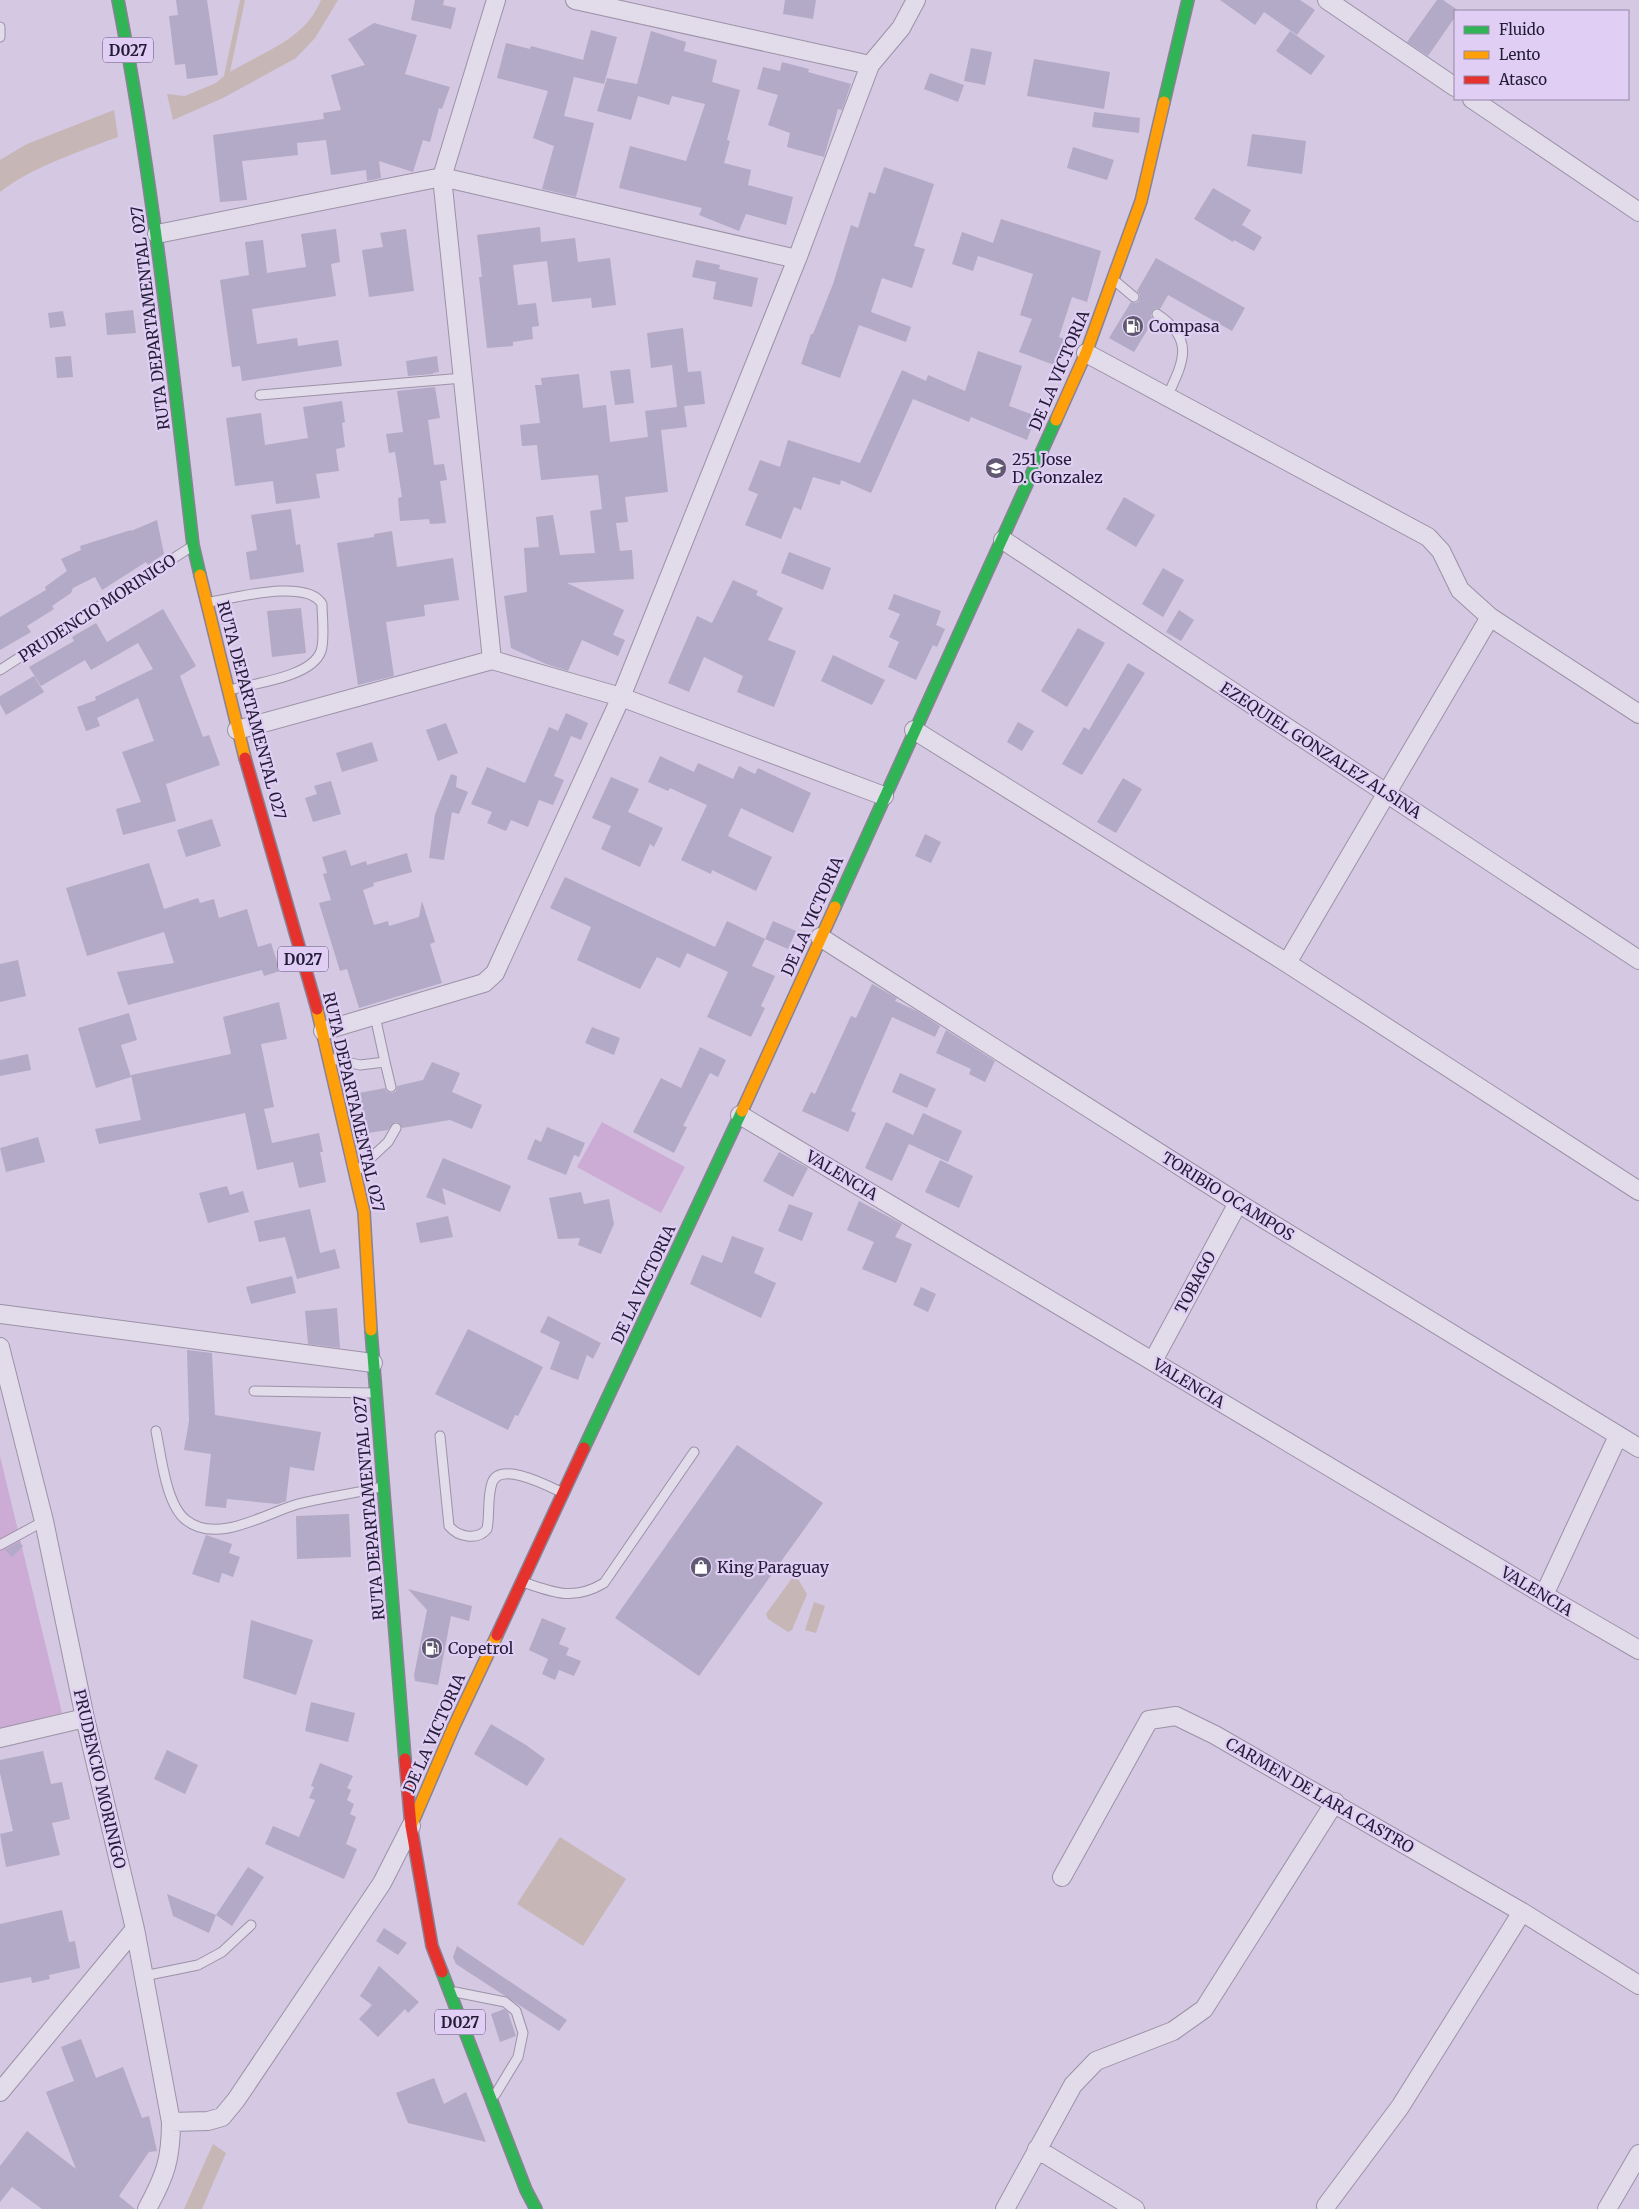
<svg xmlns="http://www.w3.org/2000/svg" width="1639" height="2209" font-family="Merriweather,serif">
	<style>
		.green { fill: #ccabd5 }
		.water { fill: #c6b6b5 }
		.building { fill: #b2aac6 }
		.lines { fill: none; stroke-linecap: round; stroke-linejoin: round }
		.lane-casing { stroke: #9b92a7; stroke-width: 11 }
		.street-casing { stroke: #9b92a7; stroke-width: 20 }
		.fast-casing { stroke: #8a8296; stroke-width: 14 }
		.slow-casing { stroke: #8a8296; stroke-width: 14 }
		.jam-casing { stroke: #8a8296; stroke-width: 14 }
		.lane { stroke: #e2dbea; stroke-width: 9 }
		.street { stroke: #e2dbea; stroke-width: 18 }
		.fast { stroke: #30b455; stroke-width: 11 }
		.slow { stroke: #ff9f0a; stroke-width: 11 }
		.jam { stroke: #e5322d; stroke-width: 11 }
		.labels { text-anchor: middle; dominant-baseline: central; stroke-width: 4.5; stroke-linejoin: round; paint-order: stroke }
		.shield { fill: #e0cef5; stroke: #5b516f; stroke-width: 1 }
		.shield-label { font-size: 15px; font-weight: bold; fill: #221c35 }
		.street-label { font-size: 16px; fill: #221c35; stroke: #e0cef5 }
		.poi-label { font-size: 16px; fill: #221c35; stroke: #e0cef5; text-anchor: start }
	</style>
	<rect width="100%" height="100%" fill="#d5c8e2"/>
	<path class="green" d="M602 1122 685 1167 661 1213 577 1167Z
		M0 1456 62 1713 0 1729Z"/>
	<path class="water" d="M240 0H245L230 72C264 51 305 40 321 0H338L315 38 296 58 223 98 173 120 167 94 185 96 216 83 224 76Z
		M114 110 118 137C78 152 34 166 0 192V160L27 144Z
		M795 1574 807 1594 792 1630 788 1632 768 1619 766 1614Z
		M814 1602 825 1606 816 1633 805 1630Z
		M560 1837 626 1879 583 1946 517 1904Z
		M213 2144 226 2153 202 2209H184Z"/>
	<path class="building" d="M176 0H207L218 75 187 79 185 64 175 65 169 16 178 15Z
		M415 0H444L443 5 456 8 451 29 411 20Z
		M785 0H816L813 19 783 14Z
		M1220 0H1300L1315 10 1297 35 1264 12 1255 25Z
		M1437 0H1443L1459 11H1455V17L1428 56 1407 42Z
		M374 23 417 35 405 74 450 87 442 109 439 108 430 142 423 140 413 172 379 161 381 178 367 181 366 170 331 175 326 140 297 143 298 155 242 161 247 200 220 202 213 135 324 119 323 113 341 110 331 75 365 65 348 39Z
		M591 30 617 37 604 84 574 77 564 116 594 123 576 197 542 189 554 146 533 138 548 91 497 78 506 43 530 49 531 46 583 60Z
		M651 31 686 42 684 51 717 60 712 82 740 90 727 140 730 141 724 163 751 170 748 185 793 197 786 225 746 214 739 231 699 215 702 208 619 188 630 146 686 161 705 104 672 96 669 105 638 96 631 120 597 111 607 78 637 84Z
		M1290 31 1325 56 1311 75 1276 51Z
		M971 48 992 52 985 85 964 81Z
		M1034 59 1110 72 1104 109 1027 96Z
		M782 62 809 69 808 72 851 84 842 110 838 109 824 157 787 147 790 133 768 125 778 95 757 89 763 67 780 71Z
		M930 73 964 85 958 102 924 89Z
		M1094 112 1140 118 1139 133 1092 127Z
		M1252 134 1306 141 1302 174 1247 166Z
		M1073 147 1114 160 1107 180 1067 168Z
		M884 167 934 184 914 246 925 249 912 288 882 278 871 312 911 327 906 342 859 325 840 378 801 364 811 334H813L833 284 851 225 858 228 869 192 875 194Z
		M1213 188 1251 210 1242 225 1262 237 1254 251 1234 240 1233 242 1194 219Z
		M1001 219 1101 251 1087 302 1072 297 1059 337 1067 340 1057 366 1019 352 1032 319 1020 315 1033 274 978 256 973 271 952 264 962 232 993 243Z
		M540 227 541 242 575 238 578 262 610 258 616 305 592 308 591 298 552 302 547 261 513 265 518 305 536 303 539 326 532 327 533 339 513 342V346L487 348 479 277H482L477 235Z
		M336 229 340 262 331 264 336 296 252 309 257 344 297 338 298 346 338 340 342 366 242 381 240 366 232 367 220 280 249 275 245 242 263 240 267 273 306 267 301 234Z
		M406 229 414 291 369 297 362 250 383 247 380 233Z
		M1156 258 1245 308 1232 331 1168 295 1160 309 1155 308 1152 311 1151 316 1154 319 1134 352 1109 338 1131 302 1136 303 1139 301 1140 295 1137 291Z
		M696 260 720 265 719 269 758 278 752 307 713 299 716 282 692 277Z
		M133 310 136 333 107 335 105 313Z
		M63 311 66 326 50 328 48 313Z
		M683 328 688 372 701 371 705 404 684 406 687 427 661 430 668 492 625 497 628 522 616 523 620 551 632 550 634 579 567 583 624 610 613 635 625 640 618 656 582 640 568 671 546 664 511 648 504 596 527 592 524 548 539 547 536 517 553 515 560 555 595 553 590 511 602 509 598 475 541 480 537 445 522 446 520 425 540 423 535 385H542L541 378 579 374 583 408 606 405 610 442 648 437 645 411 677 407 672 365 651 368 647 333Z
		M978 351 1022 366 1009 406 1036 416 1027 440 971 417 969 422 913 399 871 493 841 480 840 485 813 477 801 510 794 507 781 539 745 525 758 494 748 490 760 460 780 467 788 440 860 463 902 370 926 381 928 375 965 391Z
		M71 356 73 377 57 378 55 357Z
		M437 356 439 372 433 373V374L408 376 406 361Z
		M630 369 634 403 615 405 610 371Z
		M435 387 440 418 428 420 434 465 444 464 447 480 440 481 446 523 430 524 429 519 400 521 398 498 402 497 395 452 389 453 386 434 403 432 397 391Z
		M342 401 345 422 342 423 345 447 336 449 339 471 316 474 320 498 276 504 273 481 235 486 226 418 261 413 265 445 308 438 303 407Z
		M1124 497 1155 515 1136 547 1106 529Z
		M291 509 296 545 300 544 304 572 250 580 246 552 257 550 251 515Z
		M157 520 164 554 148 565 146 562 102 590 95 577 73 588 71 593 52 606 54 609 27 626 31 632 0 650V617L46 590 45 587 67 571 61 559 81 550 80 546 131 530V531Z
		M392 531 397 567 453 558 459 600 424 605 425 616 386 622 394 676 358 685 337 543 374 537V534Z
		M789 552 831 568 823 590 781 573Z
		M1163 568 1184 580 1163 617 1142 604Z
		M733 580 758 591 756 595 783 608 768 640 796 651 774 707 737 692 743 676 704 657 689 692 668 683 697 616 712 623Z
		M894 594 941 611 936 625 945 629 937 647 933 645 916 680 888 667 899 642 889 637 900 614 888 609Z
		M301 608 306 653 272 657 267 611Z
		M163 609 196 666 180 676 203 737 209 735 220 765 166 784 176 821 123 835 116 809 141 802 122 752 154 741 138 698 97 718 100 726 86 731 77 707 96 700 95 697 153 669 138 643 91 670 85 660 41 686 29 667 74 641 72 637 96 623 107 642Z
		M1179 610 1194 620 1181 641 1166 632Z
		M1078 628 1105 643 1067 707 1041 691Z
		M833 655 885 680 872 705 821 681Z
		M1128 663 1145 673 1082 775 1062 764 1084 727 1089 730Z
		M34 676 44 692 6 715 0 704V696Z
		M566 713 588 723 581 740 571 736 554 776 564 780 553 805 539 800 528 827 511 820 506 831 487 823 492 812 471 804 487 767 525 783 549 727 558 731Z
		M1018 722 1034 731 1022 751 1007 742Z
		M446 723 458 753 438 761 426 730Z
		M372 742 378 761 342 772 336 753Z
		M660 756 694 772 698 763 733 779 739 766 755 774 758 768 811 793 793 833 741 808 728 836 772 857 756 891 712 870 711 874 681 860 707 805 670 788 668 791 648 782Z
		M451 774 457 776 456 787 468 792 459 814 452 812 444 860 429 858 435 814Z
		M611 777 639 789 628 812 663 828 654 847 650 844 640 867 601 849 611 826 592 818Z
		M1123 778 1142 789 1116 833 1097 822Z
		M331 781 341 814 313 822 305 798 317 794 314 786Z
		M212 819 221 846 186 857 177 830Z
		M925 834 941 842 931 863 915 856Z
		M346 850 351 866 366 861 367 865 407 853 412 872 373 883 374 886 363 890 374 925 388 921 389 926 419 917 422 901 435 942 430 944 442 983 359 1008 347 969 340 971 319 903 331 900 323 874 327 873 322 857Z
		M149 863 164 909 198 898 200 903 214 899 219 918 247 909 258 947 271 943 280 971 264 976 262 970 128 1005 117 972 174 963 164 932 87 956 66 888Z
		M565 877 715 947 727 921 765 939 752 966 775 976 761 1006 765 1008 751 1037 707 1017 728 972 687 953 680 968 657 957 640 989 577 960 591 927 550 908Z
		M773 921 796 931 788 949 765 939Z
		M18 960 26 996 0 1002V964Z
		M872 984 897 998 895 1001 917 1011 940 1026 935 1037 892 1017 851 1111 856 1113 848 1132 802 1111 811 1092 815 1094 851 1016 856 1018Z
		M279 1002 287 1039 261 1044 274 1107 264 1109 272 1143 319 1133 323 1152H320L326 1182 299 1188 293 1162 257 1170 245 1113 99 1144 95 1129 141 1120 131 1075 231 1054 223 1017Z
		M129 1013 137 1040 121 1045 131 1077 96 1088 78 1028Z
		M592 1027 620 1038 614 1055 585 1043Z
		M946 1030 995 1061 985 1082 969 1074 971 1069 936 1053Z
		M700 1047 726 1060 718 1077 710 1073 683 1126 687 1127 674 1153 633 1132 661 1078 681 1088Z
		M28 1054 31 1070 0 1076V1060Z
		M432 1062 460 1073 452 1092 482 1105 472 1129 450 1120 402 1128 399 1123 395 1122 388 1130 368 1133 359 1093 385 1088 387 1092 392 1093 396 1091 397 1086 423 1080Z
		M900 1073 936 1089 927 1108 892 1092Z
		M923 1113 962 1131 948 1162 909 1144Z
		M886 1122 913 1135 892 1181 865 1168Z
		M547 1127 585 1143 579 1157 574 1155 566 1175 527 1159 535 1139 541 1142Z
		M38 1137 45 1162 6 1172 0 1148Z
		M779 1152 808 1168 793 1197 763 1181Z
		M443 1158 511 1186 500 1212 442 1188 446 1205 426 1197Z
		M940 1160 973 1176 959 1208 925 1192Z
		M227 1186 230 1195 243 1191 249 1212 208 1223 199 1193Z
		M581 1192 584 1204 609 1199 614 1224 601 1254 578 1245 580 1238 558 1239 549 1198Z
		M859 1201 902 1224 895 1237 912 1244 896 1283 862 1269 874 1242 847 1230Z
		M789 1204 813 1213 802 1241 778 1231Z
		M310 1209 320 1253 335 1249 340 1268 297 1279 285 1237 259 1242 254 1221Z
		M448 1216 453 1237 420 1243 416 1223Z
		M732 1236 764 1248 754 1273 776 1283 761 1318 690 1284 702 1255 722 1263Z
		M292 1276 296 1293 251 1304 246 1287Z
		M921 1287 936 1294 928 1312 913 1305Z
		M337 1308 340 1348 308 1344 305 1311Z
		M548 1316 601 1343 593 1359 587 1355 578 1380 550 1369 560 1342 540 1332Z
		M468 1329 543 1367 518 1416 515 1415 508 1430 435 1394Z
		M187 1350 212 1353 215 1415 321 1432 314 1471 290 1467 286 1501 278 1504 227 1499 226 1508 205 1506 211 1454 184 1450 189 1421Z
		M737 1445 823 1503 699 1676 615 1618Z
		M349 1514 351 1557 297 1559 296 1516Z
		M206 1535 232 1544 229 1553 240 1557 233 1577 222 1573 219 1583 192 1574Z
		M19 1542 23 1546 12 1557 5 1550Z
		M408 1589 472 1606 469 1621 451 1616 438 1685 415 1681 414 1675 427 1610Z
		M542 1618 566 1628 559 1644 569 1648 566 1655 581 1661 574 1676 559 1670 555 1680 542 1674 548 1659 529 1650Z
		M251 1620 313 1640 296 1695 243 1678Z
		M311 1702 355 1713 348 1742 305 1731Z
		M491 1724 526 1745 545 1759 527 1786 474 1754Z
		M167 1750 198 1765 185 1794 154 1779Z
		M43 1751 51 1784 62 1782 70 1819 52 1823 60 1855 6 1867 0 1834 13 1831 0 1773V1760Z
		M320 1763 353 1776 347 1788 351 1790 347 1800 354 1804 350 1814 356 1817 346 1844 357 1849 344 1879 265 1844 273 1826 299 1837 315 1800 309 1798 314 1787 311 1786Z
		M248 1867 264 1877 232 1926 216 1915Z
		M167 1894 216 1915 209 1933 173 1916Z
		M62 1910 69 1942 75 1941 80 1968 49 1975 50 1979 32 1983 31 1977 0 1983V1924Z
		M384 1928 407 1943 398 1955 376 1941Z
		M457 1946 567 2020 559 2031 456 1964 453 1957Z
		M379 1966 419 2002 408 2013 405 2009 378 2037 359 2019 372 2005 360 1996Z
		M504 2009 508 2012 516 2036 500 2042 491 2014Z
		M81 2039 96 2078 123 2067 142 2118 149 2116 157 2151 149 2152 119 2196 135 2209H42L12 2187 0 2202V2166L27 2131 76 2169 46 2092 74 2081 61 2047Z
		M434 2078 444 2104 466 2092 486 2142 408 2123 396 2093Z"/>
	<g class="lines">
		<g class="lane-casing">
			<path id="lane" d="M0 27V37
				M1115 281 1134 297
				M1157 314C1196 340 1183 362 1167 397
				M260 395 463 378
				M210 602C235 598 307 578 322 604 322 616 325 640 321 651 312 677 255 683 230 690
				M0 670 191 547
				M375 1016 385 1062
				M333 1059 360 1065 385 1062 391 1087
				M359 1169 388 1142 396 1128
				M254 1391 373 1393
				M156 1431C161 1455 166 1505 186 1520 217 1545 266 1513 298 1504 325 1497 353 1494 381 1487
				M440 1436 449 1526C458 1537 477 1541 487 1529 490 1514 487 1498 492 1483 500 1460 550 1487 563 1493
				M0 1545 44 1521
				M523 1582C554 1593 574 1601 604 1583L694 1452
				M144 1976 198 1965 222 1952 251 1925
				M455 1992 505 2002 516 2011 523 2033 518 2057 495 2095"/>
		</g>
		<g class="street-casing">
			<path id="street" d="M575 0 870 65
				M1327 0 1455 87
				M1472 99 1639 212
				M157 234 442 177 797 259
				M1086 353 1428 537 1441 551 1460 590 1490 617 1639 714
				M1003 540 1639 960
				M492 660 442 177 496 0
				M237 730 492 660 621 697 884 796
				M914 730 1287 963 1639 1191
				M820 937 1238 1203 1639 1448
				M1287 963 1490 617
				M323 1031 484 983 495 973 621 697 797 259 870 65 901 28 916 0
				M740 1115 1544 1595 1639 1650
				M0 1314 373 1363
				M0 1347 44 1521 85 1718 135 1929 171 2122C171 2160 165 2176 147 2209
				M1153 1361 1238 1203
				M1544 1595 1618 1436
				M0 1738 85 1718
				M1062 1877 1149 1720 1176 1716 1215 1735 1522 1912 1639 1985
				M0 2092 135 1929
				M171 2122 208 2121 222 2117 236 2100 382 1883 411 1826
				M1037 2149 1135 2209
				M1326 2206 1400 2107 1522 1912
				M1005 2209 1073 2085 1096 2061 1173 2031 1204 2009 1335 1802
				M1607 2209 1639 2154"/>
		</g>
		<g class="fast-casing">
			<path id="fast" d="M118 0C153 180 172 363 193 545L200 575
				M1164 102 1188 0
				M835 907 1056 420
				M371 1330 405 1759
				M584 1448 742 1111
				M442 1972 526 2190 536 2209"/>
		</g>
		<g class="slow-casing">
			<path id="slow" d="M1056 420 1086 353 1141 201 1164 102
				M200 575 245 758
				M317 1009 364 1212 371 1330
				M742 1111 835 907
				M411 1826 454 1726 497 1635"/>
		</g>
		<g class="jam-casing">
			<path id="jam" d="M245 758 317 1009
				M497 1635 584 1448
				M405 1759 411 1826 432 1946 442 1972"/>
		</g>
		<use href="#lane" class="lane"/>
		<use href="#street" class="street"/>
		<use href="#fast" class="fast"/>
		<use href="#slow" class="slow"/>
		<use href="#jam" class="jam"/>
	</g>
	<defs>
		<g id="fuel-disc" transform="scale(1.125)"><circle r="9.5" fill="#615872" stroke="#e0cef5"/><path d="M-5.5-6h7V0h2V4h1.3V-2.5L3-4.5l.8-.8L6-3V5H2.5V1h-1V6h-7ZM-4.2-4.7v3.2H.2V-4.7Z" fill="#fff"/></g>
		<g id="school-disc" transform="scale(1.125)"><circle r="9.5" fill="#615872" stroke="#e0cef5"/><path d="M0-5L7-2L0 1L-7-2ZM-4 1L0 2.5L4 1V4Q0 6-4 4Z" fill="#fff"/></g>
		<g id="shop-disc" transform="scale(1.125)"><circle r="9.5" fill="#615872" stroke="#e0cef5"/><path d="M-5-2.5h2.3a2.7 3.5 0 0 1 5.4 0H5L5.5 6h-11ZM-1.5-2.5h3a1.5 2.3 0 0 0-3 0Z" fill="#fff"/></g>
	</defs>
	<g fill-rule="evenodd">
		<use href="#fuel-disc" x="1133" y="326"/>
		<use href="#school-disc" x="996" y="468"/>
		<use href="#shop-disc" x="701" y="1567"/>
		<use href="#fuel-disc" x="432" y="1648"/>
	</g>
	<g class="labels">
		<g class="shield">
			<rect x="103" y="37.5" width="50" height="25" rx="4"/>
			<rect x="278" y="946.5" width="50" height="25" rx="4"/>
			<rect x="435" y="2009.5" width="50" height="25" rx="4"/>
		</g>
		<g class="shield-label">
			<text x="128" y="50">D027</text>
			<text x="303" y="959">D027</text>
			<text x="460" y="2022">D027</text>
		</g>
		<g class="street-label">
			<text transform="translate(150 318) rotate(-97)">RUTA DEPARTAMENTAL 027</text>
			<text transform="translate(1059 370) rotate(-67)">DE LA VICTORIA</text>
			<text transform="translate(97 608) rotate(-33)">PRUDENCIO MORINIGO</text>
			<text transform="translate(252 710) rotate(75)">RUTA DEPARTAMENTAL 027</text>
			<text transform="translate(1321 750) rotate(33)">EZEQUIEL GONZALEZ ALSINA</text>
			<text transform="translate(812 916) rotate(-66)">DE LA VICTORIA</text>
			<text transform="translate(354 1102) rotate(77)">RUTA DEPARTAMENTAL 027</text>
			<text transform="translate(842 1175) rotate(31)">VALENCIA</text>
			<text transform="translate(1228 1196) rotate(32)">TORIBIO OCAMPOS</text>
			<text transform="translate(1195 1282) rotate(-62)">TOBAGO</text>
			<text transform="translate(643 1284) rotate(-65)">DE LA VICTORIA</text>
			<text transform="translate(1189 1383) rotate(31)">VALENCIA</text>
			<text transform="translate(369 1508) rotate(-95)">RUTA DEPARTAMENTAL 027</text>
			<text transform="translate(1537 1591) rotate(31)">VALENCIA</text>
			<text transform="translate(434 1733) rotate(-66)">DE LA VICTORIA</text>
			<text transform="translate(100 1779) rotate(77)">PRUDENCIO MORINIGO</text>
			<text transform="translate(1320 1795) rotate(30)">CARMEN DE LARA CASTRO</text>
		</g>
		<g class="poi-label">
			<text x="1149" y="326">Compasa</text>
			<text x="1012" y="459">251 Jose<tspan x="1012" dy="18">D. Gonzalez</tspan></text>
			<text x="717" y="1567">King Paraguay</text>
			<text x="448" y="1648">Copetrol</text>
		</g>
	</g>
	<rect x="1454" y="10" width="175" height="90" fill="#e0cef5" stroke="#9487a8"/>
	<rect x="1464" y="26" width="25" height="8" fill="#30b455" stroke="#9487a8"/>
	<text x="1499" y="35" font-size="15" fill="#221c35">Fluido</text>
	<rect x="1464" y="51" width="25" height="8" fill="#ff9f0a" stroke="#9487a8"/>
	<text x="1499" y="60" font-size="15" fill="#221c35">Lento</text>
	<rect x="1464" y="76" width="25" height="8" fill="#e5322d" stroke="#9487a8"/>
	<text x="1499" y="85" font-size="15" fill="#221c35">Atasco</text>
</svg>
